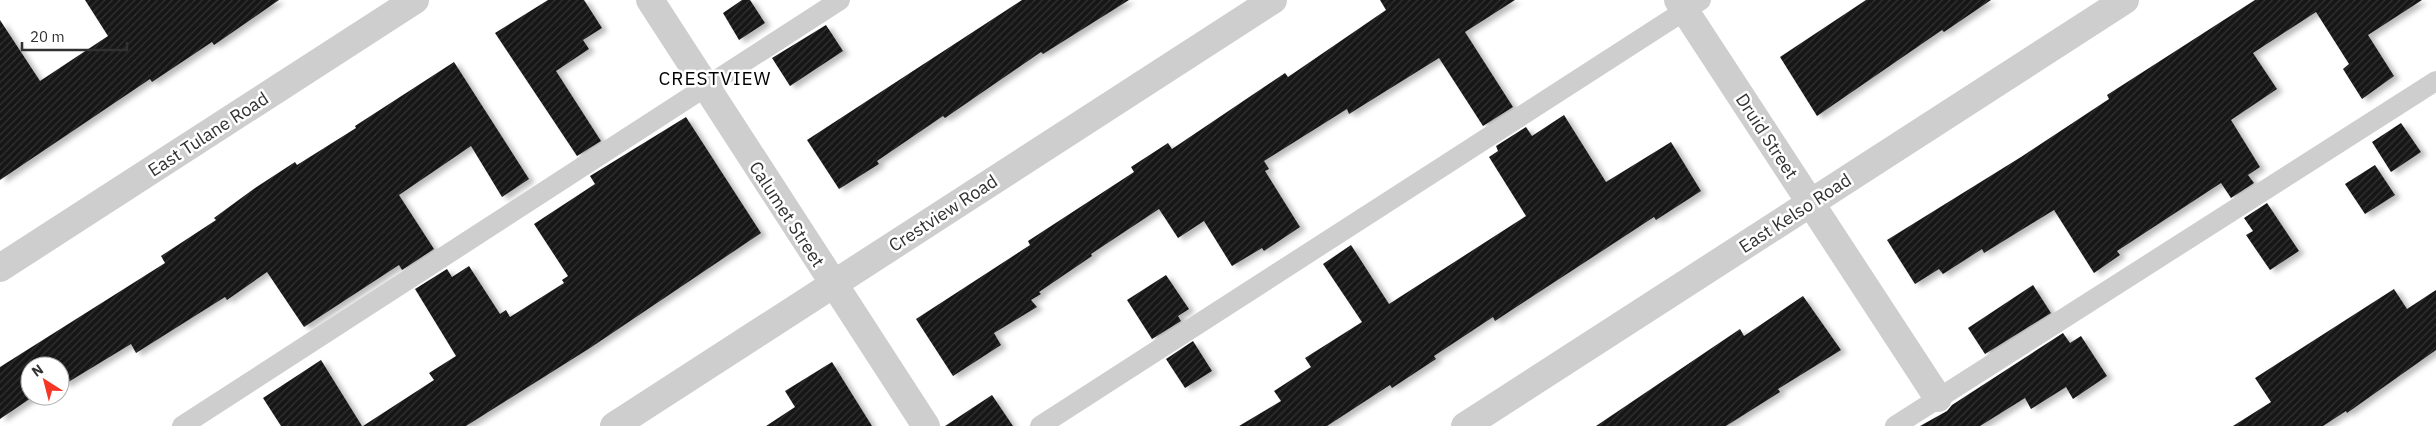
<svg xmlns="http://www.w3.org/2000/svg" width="2436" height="426" font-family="'IBM Plex Sans',sans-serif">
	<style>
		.building { fill: url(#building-hatch); filter: url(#shadow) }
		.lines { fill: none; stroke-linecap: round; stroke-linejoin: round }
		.lane { stroke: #cecece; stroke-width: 20 }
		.street { stroke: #cecece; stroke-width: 28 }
		.labels { text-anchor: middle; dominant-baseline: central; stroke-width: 5; stroke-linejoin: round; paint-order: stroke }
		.street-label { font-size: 18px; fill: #313131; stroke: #fff }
		.neighbourhood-label { font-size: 19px; letter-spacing: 1px; fill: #000; stroke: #fff }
	</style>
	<defs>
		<pattern id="building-hatch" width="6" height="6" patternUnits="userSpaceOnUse" patternTransform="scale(1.25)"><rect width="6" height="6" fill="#181818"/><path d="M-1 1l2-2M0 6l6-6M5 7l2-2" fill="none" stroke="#313131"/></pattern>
		<filter id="shadow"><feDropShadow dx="5.5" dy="3" stdDeviation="2.5" flood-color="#0004"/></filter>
	</defs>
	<rect width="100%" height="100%" fill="#fff"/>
	<path class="building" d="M85 0H279L214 45 212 42 152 82 150 79 0 180V20L40 81 108 36Z
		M548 0H584L602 28 583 40 589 49 556 71 601 141 577 156 495 33Z
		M742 0H750L765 23 739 40 723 13Z
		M1022 0H1129L1043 54 1041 52 945 118 943 116 877 161 879 164 839 189 807 140Z
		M1380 0H1515L1465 32 1513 107 1483 126 1439 58 1349 114 1347 109 1264 161 1269 169 1265 171 1300 227 1264 251 1262 248 1232 266 1204 221 1178 238 1159 209 1091 254 1092 256 1039 292 1041 294 1031 300 1037 307 994 333 1001 345 953 376 916 319 1030 245 1028 241 1134 172 1131 167 1168 143 1172 149 1285 73 1288 77 1386 10Z
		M1866 0H1991L1944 32 1942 30 1817 116 1780 57Z
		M2255 0H2422L2368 35 2394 76 2362 99 2343 69 2349 64 2316 12 2253 53 2277 89 2231 120 2260 167 2248 175 2254 183 2231 198 2221 183 2117 251 2120 255 2094 273 2054 210 1984 253 1982 249 1943 274 1939 269 1915 284 1887 240 2021 157 2109 99 2107 95Z
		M826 25 843 51 790 86 772 58Z
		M454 62 529 179 502 197 471 146 399 195 434 249 402 270 399 265 304 327 267 272 227 300 225 297 136 353 131 344 65 384 60 379V366H30V396H34L0 419V367L165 263 161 256 216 220 214 218 255 188 295 162 297 165 356 128 355 126Z
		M1564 115 1606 182 1671 142 1701 191 1656 220 1654 217 1495 321 1493 317 1434 356 1436 359 1392 388 1390 385 1327 426H1239L1281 401 1274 391 1311 367 1305 358 1362 322 1323 264 1351 245 1389 304 1526 216 1489 157 1498 151 1496 146 1526 127 1532 136Z
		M686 117 761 233 590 348 466 426H363L434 380 429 373 456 356 415 289 447 269 452 277 469 266 500 314 506 310 510 317 564 283 562 280 568 276 534 224 595 184 590 176Z
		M2401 123 2421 152 2391 172 2372 142Z
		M2375 165 2395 195 2365 214 2345 184Z
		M2267 203 2299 251 2270 270 2246 235 2253 231 2244 218Z
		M1166 275 1189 309 1178 316 1181 321 1152 339 1127 300Z
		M2033 285 2051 313 1985 354 1968 328Z
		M2394 289 2407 309 2436 290V350L2347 413 2346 411 2323 426H2233L2271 402 2255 378Z
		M1803 296 1841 350 1778 389 1780 392 1726 426H1596L1740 329 1744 336Z
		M2063 333 2070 343 2081 336 2107 376 2073 399 2066 387 2031 409 2025 398 1980 426H1920L1947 411 1952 405Z
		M1193 341 1212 371 1185 388 1166 359Z
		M321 360 362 426H281L263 398Z
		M832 362 872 426H766L795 407 785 391Z
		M992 395 1013 426H945Z"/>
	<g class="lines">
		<path class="lane" d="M182 426 840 0
			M1040 426 1701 0
			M1895 426 2436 81"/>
		<path class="street" d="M650 0 926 426
			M1678 0 1938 398
			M0 268 415 0
			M614 426 1273 0
			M1465 426 2125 0"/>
	</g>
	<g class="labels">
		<g class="street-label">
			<text transform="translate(208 134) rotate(-33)">East Tulane Road</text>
			<text transform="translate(1767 136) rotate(57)">Druid Street</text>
			<text transform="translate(943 213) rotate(-33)">Crestview Road</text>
			<text transform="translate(1795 213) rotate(-33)">East Kelso Road</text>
			<text transform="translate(787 214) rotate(57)">Calumet Street</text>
		</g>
		<g class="neighbourhood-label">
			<text x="715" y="78">CRESTVIEW</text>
		</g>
	</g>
	<g transform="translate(45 381) rotate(324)"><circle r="24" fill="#ffffff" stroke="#adadad"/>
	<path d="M0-4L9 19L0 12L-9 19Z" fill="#f63524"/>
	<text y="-8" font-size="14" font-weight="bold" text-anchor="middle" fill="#313131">N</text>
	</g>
	<path d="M22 42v8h105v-8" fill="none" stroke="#313131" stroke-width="2.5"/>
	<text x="30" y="42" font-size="15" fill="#313131" stroke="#ffffff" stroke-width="4" paint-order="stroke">20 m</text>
</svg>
